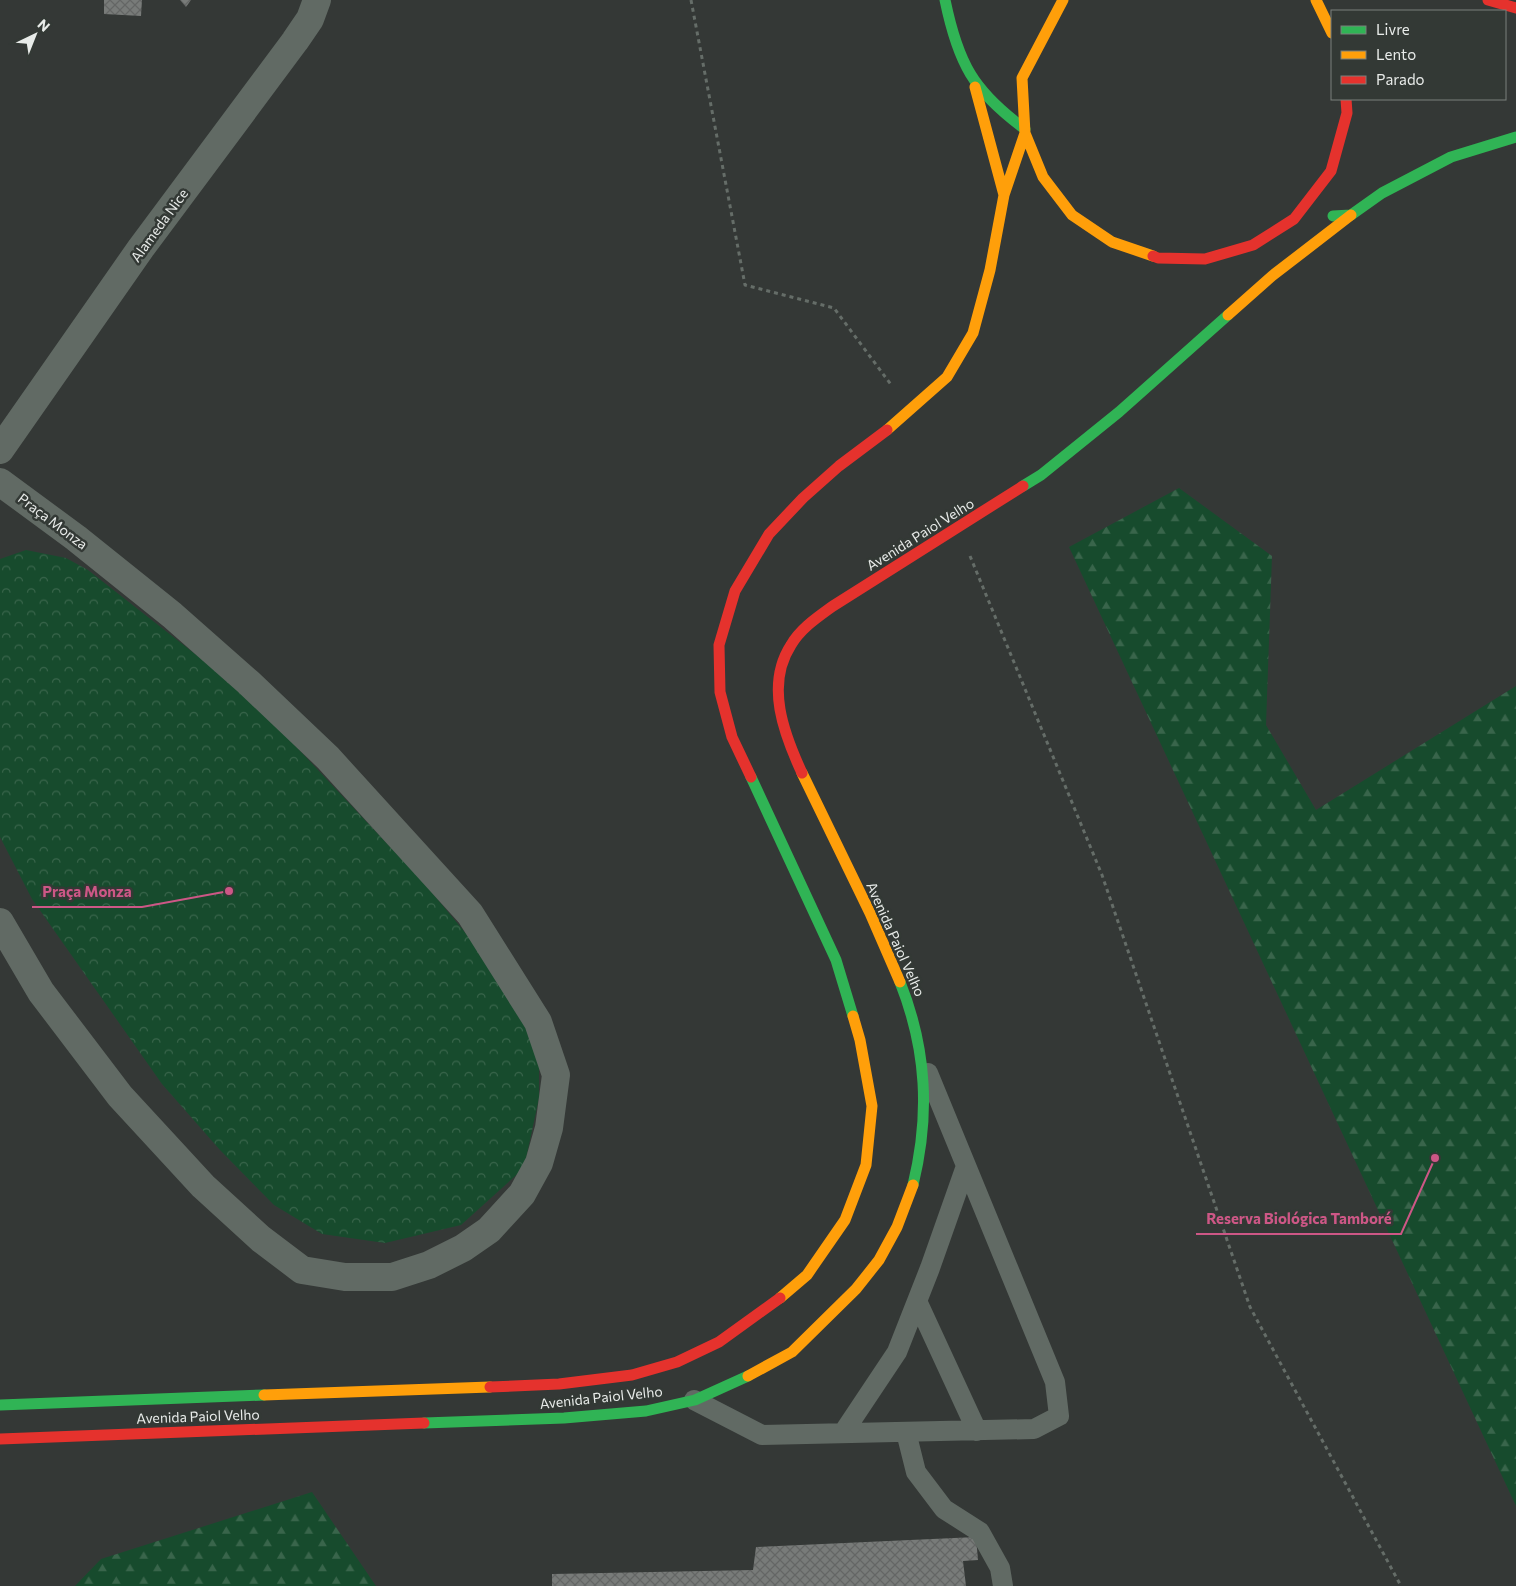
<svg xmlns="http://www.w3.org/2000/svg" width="1516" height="1586" font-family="Commissioner,sans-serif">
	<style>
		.forest { fill: url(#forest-firs) }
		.park { fill: url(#park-crowns) }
		.building { fill: url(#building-cross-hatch) }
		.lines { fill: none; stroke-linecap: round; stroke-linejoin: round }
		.path { stroke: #656d68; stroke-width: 3; stroke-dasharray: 4 4; stroke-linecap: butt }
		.lane { stroke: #616a64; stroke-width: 20 }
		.street { stroke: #616a64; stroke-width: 28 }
		.fast { stroke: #30b455; stroke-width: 11 }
		.slow { stroke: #ff9f0a; stroke-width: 11 }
		.jam { stroke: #e5322d; stroke-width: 11 }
		.labels { text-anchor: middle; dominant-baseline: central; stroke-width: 5; stroke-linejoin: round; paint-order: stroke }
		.street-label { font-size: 14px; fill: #e8ebe9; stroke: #333935 }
		.leader { fill: none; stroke: #cd5786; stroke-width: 2 }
		.callout-dot { fill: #cd5786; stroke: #333935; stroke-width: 2 }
		.callout-label { font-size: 15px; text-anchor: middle; font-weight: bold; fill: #cd5786; stroke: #333935; stroke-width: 5; stroke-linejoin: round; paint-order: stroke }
	</style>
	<defs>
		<pattern id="forest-firs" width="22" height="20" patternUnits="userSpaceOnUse" patternTransform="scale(1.25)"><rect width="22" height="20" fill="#174b2d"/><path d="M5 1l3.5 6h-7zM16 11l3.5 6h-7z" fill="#39654b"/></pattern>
		<pattern id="park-crowns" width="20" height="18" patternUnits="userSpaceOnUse" patternTransform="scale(1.25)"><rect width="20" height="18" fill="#174b2d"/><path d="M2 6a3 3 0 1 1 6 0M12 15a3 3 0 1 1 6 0" fill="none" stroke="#39654b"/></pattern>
		<pattern id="building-cross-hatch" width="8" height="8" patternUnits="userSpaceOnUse" patternTransform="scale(1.25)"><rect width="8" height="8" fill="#787b79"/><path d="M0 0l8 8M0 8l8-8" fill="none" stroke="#646665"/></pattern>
	</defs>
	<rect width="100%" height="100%" fill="#343836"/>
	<path class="forest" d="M1179 488 1272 556 1266 725 1316 810 1516 686V1506L1069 547Z
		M312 1492 376 1586H75L101 1559Z"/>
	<path class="park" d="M26 550 66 558 88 570 218 672 288 738 424 883 483 954 526 1016 539 1061V1098L524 1168 461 1225 385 1243 322 1234 274 1205 220 1150 162 1084 32 899 0 837V559Z"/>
	<path class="building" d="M104 0H142L141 16 104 14Z
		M180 0H191L186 7Z
		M976 1537 978 1560 963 1561 966 1586H552V1574L753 1570 756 1547Z"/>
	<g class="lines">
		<path class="path" d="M691 0 745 285 834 308 892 386
			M970 556 1102 875 1250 1307 1401 1586"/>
		<path class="lane" d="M917 1301 977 1431
			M694 1400 762 1435 1034 1429 1059 1416 1055 1382 928 1073
			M906 1432 916 1472 944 1509 980 1532 1000 1568 1003 1586
			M843 1433 897 1352 930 1268 966 1166"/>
		<path class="street" d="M0 450 141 248 295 41 310 19 317 0
			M0 482 76 538 172 615 248 682 328 758 470 914 538 1022 556 1075 549 1128 539 1163 522 1194 489 1230 463 1248 429 1265 392 1277H345L302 1270 261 1239 203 1186 120 1096 41 992 0 922"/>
		<path class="fast" d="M945 0C958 63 973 91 1025 129
			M1333 216 1351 215 1382 193 1451 157 1516 137
			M1023 486 1041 475 1119 412 1228 315
			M751 777 836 960 853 1016
			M900 982C927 1050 930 1115 913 1185
			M0 1405 264 1395
			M424 1423 564 1418 646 1411 695 1400 748 1376"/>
		<path class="slow" d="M1063 0 1022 78 1025 133 1043 177 1072 215 1112 242 1153 256
			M1316 0 1332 33
			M975 87 1004 195
			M1228 315 1272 276 1351 215
			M887 430 947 377 973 333 990 270 1004 195 1025 133
			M802 773 870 913 900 982
			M780 1298 807 1275 845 1220 866 1165 872 1106 860 1040 853 1016
			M748 1376 792 1352 856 1289 879 1260 897 1227 913 1185
			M264 1395 490 1387"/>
		<path class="jam" d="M1488 0 1516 8
			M1153 256 1158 258 1205 259 1253 245 1294 219 1331 171 1347 113 1346 99
			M802 773C784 734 765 685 791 645 801 628 818 617 833 606L1023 486
			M751 777 732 737 720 692 719 645 735 591 769 534 803 498 839 466 887 430
			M490 1387 559 1384 632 1375 677 1362 719 1342 780 1298
			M0 1439 424 1423"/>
	</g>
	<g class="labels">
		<g class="street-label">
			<text transform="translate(159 225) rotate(-54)">Alameda Nice</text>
			<text transform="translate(53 521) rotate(37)">Praça Monza</text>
			<text transform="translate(920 534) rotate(-32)">Avenida Paiol Velho</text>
			<text transform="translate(896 939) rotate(66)">Avenida Paiol Velho</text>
			<text transform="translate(601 1397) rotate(-6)">Avenida Paiol Velho</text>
			<text transform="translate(198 1416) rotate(-2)">Avenida Paiol Velho</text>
		</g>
	</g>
	<path class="leader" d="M229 891L142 907H32M1435 1158L1401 1234H1196"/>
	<g class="callout-dot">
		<circle cx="229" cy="891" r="5"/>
		<circle cx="1435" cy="1158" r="5"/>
	</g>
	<g class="callout-label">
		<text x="87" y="897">Praça Monza</text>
		<text x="1299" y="1224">Reserva Biológica Tamboré</text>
	</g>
	<rect x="1331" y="10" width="175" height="90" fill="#333935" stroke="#7b807d"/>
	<rect x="1341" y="26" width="25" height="8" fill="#30b455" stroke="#7b807d"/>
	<text x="1376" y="35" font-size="15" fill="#e8ebe9">Livre</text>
	<rect x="1341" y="51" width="25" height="8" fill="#ff9f0a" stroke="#7b807d"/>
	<text x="1376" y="60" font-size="15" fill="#e8ebe9">Lento</text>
	<rect x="1341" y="76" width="25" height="8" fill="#e5322d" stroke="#7b807d"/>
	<text x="1376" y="85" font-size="15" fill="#e8ebe9">Parado</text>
	<g transform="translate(35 35) rotate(43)" stroke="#333935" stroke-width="4" paint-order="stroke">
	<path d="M0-4L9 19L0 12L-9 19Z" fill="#e8ebe9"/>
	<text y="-8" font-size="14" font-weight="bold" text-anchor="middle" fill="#e8ebe9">N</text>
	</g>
</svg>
